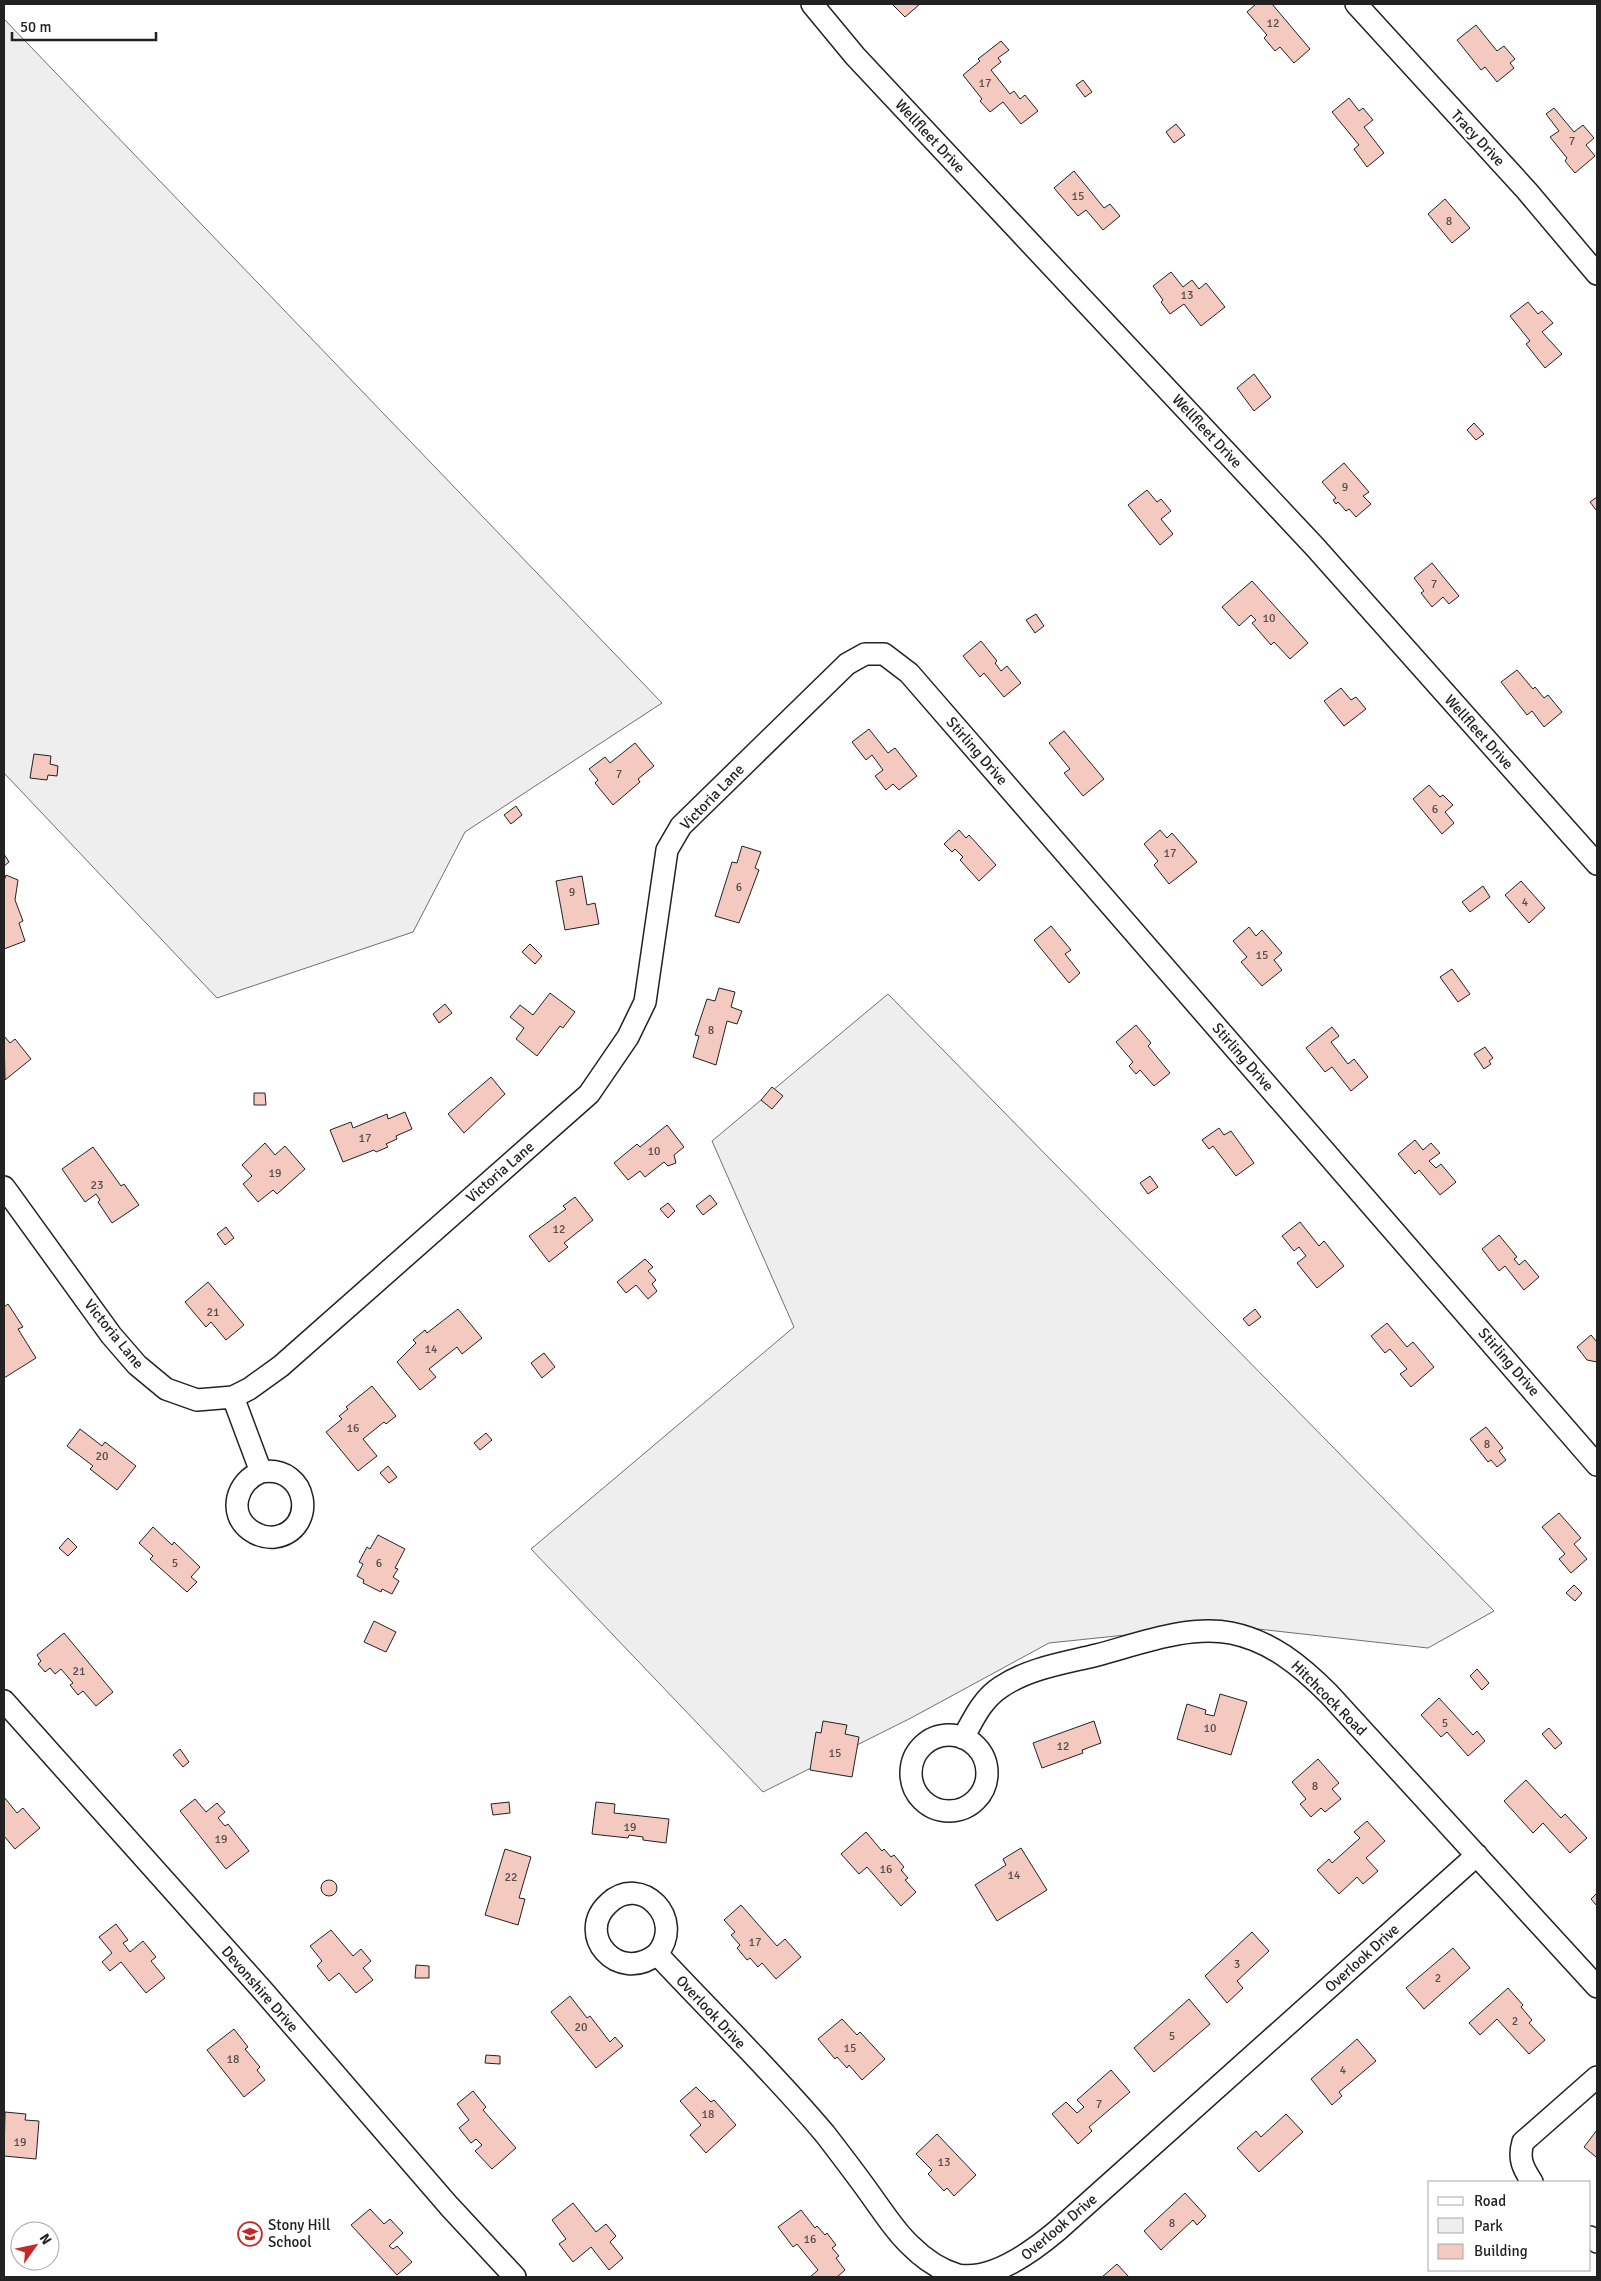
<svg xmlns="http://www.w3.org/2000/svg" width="1601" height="2281" font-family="Signika,sans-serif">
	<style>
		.green { fill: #eee; stroke: #6f6f6f }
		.building { fill: #f3c9c0; stroke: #222 }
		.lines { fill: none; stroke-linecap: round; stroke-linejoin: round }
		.minor-casing { stroke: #222; stroke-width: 24 }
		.minor { stroke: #fff; stroke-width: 21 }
		.labels { text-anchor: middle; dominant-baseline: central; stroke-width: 4; stroke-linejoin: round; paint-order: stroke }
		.number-label { font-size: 12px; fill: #564c4a }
		.street-label { font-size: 15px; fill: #222; stroke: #fff }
		.poi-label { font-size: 15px; fill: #222; stroke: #fff; text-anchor: start }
	</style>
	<rect width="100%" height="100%" fill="#fff"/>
	<path class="green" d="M4 19 662 703 465 832 413 932 217 998 4 773Z
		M888 994 1494 1611 1428 1648 1222 1625 1049 1643 911 1718 763 1792 531 1549 794 1327 712 1141Z"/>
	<path class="building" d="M892 4H920L905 17Z
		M1256 4H1272L1310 49 1294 63 1280 47 1275 51 1264 38 1267 35 1247 12Z
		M1476 25 1497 51 1504 46 1515 59 1510 63 1514 68 1497 82 1485 67 1481 70 1457 40Z
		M1001 41 1009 50 998 58 1001 62 991 70 1010 94 1014 91 1020 99 1025 95 1038 111 1021 124 1003 102 990 112 980 101 982 99 963 75 980 61 978 59Z
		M1083 80 1092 92 1085 97 1076 85Z
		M1349 98 1359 111 1363 108 1373 120 1364 127 1384 153 1367 167 1354 149 1359 145 1332 112Z
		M1554 108 1574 132 1583 125 1594 138 1586 145 1595 156 1575 173 1565 161 1567 158 1550 137 1559 131 1546 114Z
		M1176 124 1185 135 1174 143 1166 132Z
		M1074 171 1104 208 1110 204 1120 216 1103 230 1086 210 1078 216 1054 188Z
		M1445 199 1470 228 1452 243 1428 214Z
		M1171 272 1183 287 1192 280 1199 289 1206 283 1225 307 1201 326 1184 304 1170 314 1161 302 1163 300 1153 286Z
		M1528 302 1538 314 1542 311 1553 323 1542 332 1562 354 1545 368 1526 344 1530 341 1510 316Z
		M1254 374 1271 397 1254 411 1237 388Z
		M1474 423 1484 434 1476 440 1467 430Z
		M1344 463 1369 492 1363 496 1371 504 1356 517 1349 509 1346 511 1338 502 1336 504 1333 500 1336 498 1322 482Z
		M1147 490 1157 502 1161 499 1171 511 1161 519 1173 534 1160 545 1128 505Z
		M1597 497V509L1596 510 1590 502Z
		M1432 563 1459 596 1449 604 1443 597 1432 607 1421 593 1424 591 1414 578Z
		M1252 581 1308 643 1290 659 1274 642 1271 645 1252 623 1256 620 1251 615 1239 626 1222 607Z
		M1036 614 1044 626 1035 633 1026 620Z
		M981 641 997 661 995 663 1001 671 1007 666 1021 683 1004 697 984 673 980 677 963 656Z
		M1517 670 1533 689 1535 687 1544 698 1548 695 1562 712 1544 727 1532 711 1527 715 1501 682Z
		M1341 688 1351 700 1356 697 1366 709 1344 726 1324 701Z
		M869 729 888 753 895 748 917 776 899 790 893 784 886 790 875 776 883 770 872 755 866 760 852 742Z
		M1064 731 1104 779 1083 796 1064 773 1070 769 1049 743Z
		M635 743 654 766 638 779 640 782 613 805 595 783 598 780 589 769 605 757 610 763Z
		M34 754 51 756 50 764 58 766 57 776 48 775 47 780 30 778Z
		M1429 785 1440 797 1443 795 1453 805 1445 812 1454 823 1442 834 1413 799Z
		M516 806 522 815 511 824 504 815Z
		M959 830 966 838 969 835 996 865 979 881 960 860 963 857 955 849 952 852 944 844Z
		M1160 830 1167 838 1172 833 1197 862 1169 884 1154 865 1158 861 1144 844Z
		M742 846 761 852 755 868 759 870 739 923 715 916 732 862 737 863Z
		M4 854 9 862 4 866Z
		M6 875 18 880 15 900 23 921 19 923 25 941 4 949V881Z
		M582 876 587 905 595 903 599 924 565 930 556 881Z
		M1521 881 1545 908 1529 923 1505 895Z
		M1483 886 1490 897 1470 912 1462 902Z
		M1051 926 1071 950 1065 954 1080 973 1069 983 1034 940Z
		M1249 927 1256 936 1262 930 1282 953 1274 960 1282 970 1262 986 1241 962 1247 957 1233 941Z
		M530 944 542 956 535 964 522 952Z
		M1452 969 1470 994 1458 1002 1440 977Z
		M719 988 735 992 731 1007 742 1011 737 1024 727 1021 716 1065 693 1057 699 1036 695 1035 707 999 715 1001Z
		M550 993 575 1012 563 1028 560 1026 537 1056 516 1039 524 1028 510 1017 520 1005 533 1015Z
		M445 1004 452 1013 439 1023 433 1014Z
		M1136 1025 1151 1043 1148 1046 1170 1073 1154 1086 1140 1070 1136 1074 1129 1066 1133 1062 1116 1042Z
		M1332 1027 1339 1036 1331 1042 1348 1064 1354 1059 1368 1077 1351 1091 1332 1067 1325 1072 1306 1048Z
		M4 1036 10 1043 15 1039 31 1059 5 1080Z
		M1485 1047 1493 1058 1489 1061 1491 1064 1484 1069 1474 1054Z
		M491 1077 505 1094 464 1133 448 1114Z
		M772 1087 783 1096 772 1109 761 1100Z
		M254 1093H265L266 1105H254Z
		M405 1112 412 1129 396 1136 397 1139 386 1144 388 1147 376 1152 374 1150 343 1162 330 1130 351 1122 353 1128 387 1114 388 1119Z
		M667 1125 684 1147 674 1155 676 1163 668 1166 664 1162 645 1177 640 1171 628 1180 614 1163 637 1144 640 1147Z
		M1219 1128 1224 1135 1231 1131 1254 1163 1236 1176 1213 1146 1209 1149 1202 1140Z
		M1415 1140 1423 1150 1431 1143 1440 1153 1429 1161 1436 1168 1441 1164 1456 1182 1440 1195 1419 1170 1415 1174 1398 1154Z
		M265 1143 275 1155 285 1146 305 1169 277 1194 273 1190 258 1202 243 1184 252 1176 242 1165Z
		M93 1147 121 1186 124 1184 139 1205 112 1223 98 1202 100 1200 96 1194 85 1202 62 1169Z
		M1150 1176 1158 1187 1148 1194 1140 1183Z
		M710 1195 717 1204 703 1215 696 1206Z
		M575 1197 593 1220 564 1243 568 1247 549 1262 529 1236 566 1209 563 1206Z
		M668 1203 675 1211 668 1218 660 1209Z
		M1300 1222 1319 1246 1324 1241 1344 1266 1317 1288 1297 1263 1306 1256 1299 1247 1294 1251 1282 1236Z
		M226 1227 234 1238 225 1245 217 1234Z
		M1499 1235 1517 1257 1514 1259 1519 1265 1525 1260 1539 1277 1524 1290 1505 1266 1499 1271 1482 1249Z
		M645 1259 653 1267 648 1271 656 1280 652 1284 657 1291 648 1299 636 1285 626 1293 617 1282Z
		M208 1282 244 1325 226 1340 211 1322 206 1327 185 1302Z
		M8 1304 23 1327 18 1329 36 1358 4 1378V1307Z
		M458 1309 482 1338 462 1354 457 1347 429 1369 436 1377 420 1390 397 1362 416 1343 413 1340 425 1330 427 1333Z
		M1255 1309 1261 1317 1249 1326 1243 1319Z
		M1387 1323 1407 1347 1413 1342 1434 1367 1411 1387 1400 1374 1407 1369 1390 1349 1385 1353 1371 1336Z
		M1591 1335 1597 1342V1362L1587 1360 1577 1347Z
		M544 1353 555 1367 542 1378 531 1363Z
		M372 1386 396 1416 386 1424 384 1422 363 1439 377 1456 358 1471 326 1432 342 1419 339 1416 348 1409 346 1407Z
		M1486 1427 1503 1448 1499 1451 1506 1460 1497 1467 1491 1460 1488 1462 1470 1439Z
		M80 1429 102 1446 105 1442 136 1466 117 1490 90 1469 93 1466 67 1446Z
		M486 1433 492 1440 480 1450 474 1443Z
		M388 1466 397 1477 389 1483 380 1473Z
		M1559 1513 1581 1538 1574 1544 1587 1559 1571 1573 1559 1559 1565 1554 1542 1527Z
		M153 1527 172 1545 174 1542 200 1567 191 1577 197 1582 187 1592 150 1559 153 1556 139 1543Z
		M378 1535 405 1549 395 1568 398 1569 393 1577 399 1581 392 1594 382 1589 381 1592 363 1583 364 1580 357 1576 363 1564 359 1562 367 1547 370 1549Z
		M68 1538 77 1547 68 1556 59 1548Z
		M1574 1585 1582 1593 1575 1601 1566 1593Z
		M374 1621 396 1632 386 1652 364 1642Z
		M64 1633 113 1692 96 1706 83 1691 78 1695 70 1685 73 1683 61 1669 55 1674 50 1668 45 1672 38 1664 41 1661 37 1655Z
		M1477 1669 1489 1683 1482 1690 1470 1676Z
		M1220 1694 1247 1702 1231 1755 1177 1739 1187 1704 1206 1710 1205 1714 1214 1716Z
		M1439 1698 1473 1735 1477 1731 1485 1741 1468 1756 1447 1732 1441 1737 1421 1715Z
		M823 1721 847 1725 845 1734 859 1737 852 1777 810 1770 816 1732 821 1733Z
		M1094 1721 1101 1743 1082 1750 1083 1753 1042 1768 1033 1743Z
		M1549 1728 1562 1743 1555 1749 1542 1734Z
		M180 1749 189 1762 183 1767 173 1755Z
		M1318 1759 1339 1783 1332 1789 1341 1799 1325 1812 1321 1808 1311 1817 1300 1804 1306 1799 1292 1782Z
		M1526 1780 1561 1818 1565 1814 1587 1838 1570 1853 1543 1823 1533 1833 1504 1801Z
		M4 1797 17 1813 23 1808 40 1828 15 1849 4 1836Z
		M195 1799 206 1812 217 1803 225 1812 218 1818 225 1826 228 1824 249 1851 226 1869 180 1811Z
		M509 1802 510 1813 493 1815 491 1804Z
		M596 1802 615 1804 614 1813 669 1819 666 1843 643 1840V1837L629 1835 628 1838 592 1834Z
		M1367 1821 1385 1841 1366 1858 1378 1871 1363 1884 1357 1877 1339 1894 1317 1870 1329 1859 1332 1863 1360 1838 1354 1832Z
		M866 1832 882 1851 884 1849 891 1857 894 1855 904 1867 901 1870 908 1878 905 1880 916 1892 901 1906 867 1867 859 1874 841 1854Z
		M1021 1848 1047 1890 997 1921 975 1885 1006 1865 1003 1859Z
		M505 1849 531 1857 519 1898 525 1899 518 1925 485 1915Z
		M321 1888a8 8 0 1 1 16 0a8 8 0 1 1-16 0Z
		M1597 1893V1906L1591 1899Z
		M741 1905 777 1946 785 1939 801 1957 776 1979 762 1963 758 1967 750 1958 747 1960 737 1948 740 1945 731 1935 735 1932 724 1920Z
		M116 1924 128 1940 123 1943 130 1952 143 1941 156 1957 151 1961 165 1978 146 1993 121 1962 110 1971 102 1962 112 1953 99 1937Z
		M331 1930 353 1956 361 1949 371 1961 363 1968 373 1980 356 1993 339 1973 329 1981 317 1966 322 1961 310 1946Z
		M1252 1932 1269 1951 1237 1981 1243 1988 1227 2003 1205 1976Z
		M1453 1948 1470 1968 1424 2009 1406 1988Z
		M416 1965 429 1966V1978H415Z
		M1508 1988 1523 2005 1521 2007 1532 2020 1529 2023 1545 2040 1529 2054 1497 2019 1480 2035 1469 2023Z
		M570 1996 587 2018 590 2016 610 2042 615 2037 623 2046 596 2068 551 2012Z
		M1189 1999 1210 2024 1154 2072 1134 2048Z
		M842 2019 857 2035 860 2032 885 2059 862 2080 849 2065 847 2068 837 2057 835 2059 818 2039Z
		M234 2029 248 2047 245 2049 260 2067 257 2070 265 2080 244 2097 207 2050Z
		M1357 2039 1376 2061 1339 2092 1342 2096 1332 2105 1311 2079Z
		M486 2055 500 2056V2064L485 2063Z
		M1111 2070 1130 2092 1089 2127 1092 2131 1078 2144 1052 2114 1066 2102 1077 2113 1084 2107 1077 2100Z
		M696 2087 711 2102 714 2100 736 2125 706 2153 690 2135 701 2125 680 2101Z
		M473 2091 486 2107 483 2110 516 2148 492 2169 475 2151 482 2145 476 2139 471 2143 459 2128 469 2120 457 2104Z
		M5 2112 26 2114 25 2120 39 2121 36 2159 4 2156Z
		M1286 2114 1303 2132 1259 2172 1237 2148 1256 2131 1261 2137Z
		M1597 2130V2156L1596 2157 1584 2147Z
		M937 2134 976 2175 954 2196 947 2188 944 2191 928 2174 932 2170 916 2154Z
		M1185 2193 1206 2216 1197 2225 1193 2220 1161 2250 1144 2231Z
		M573 2203 596 2232 606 2224 616 2236 610 2242 623 2258 609 2270 591 2247 573 2262 559 2244 566 2239 552 2220Z
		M370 2209 384 2224 390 2219 403 2233 389 2246 393 2249 397 2246 412 2262 397 2275 351 2225Z
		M801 2210 815 2228 817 2226 825 2235 827 2233 836 2245 832 2248 839 2256 836 2258 845 2270 837 2277H810L818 2270 797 2244 793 2247 778 2227Z
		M1117 2264 1129 2277H1102Z"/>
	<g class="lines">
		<g class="minor-casing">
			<path id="minor" d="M812 4 855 56 1315 547 1597 864
				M1356 4 1527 191 1597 274
				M4 1187 111 1335 137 1365 166 1389 197 1400 233 1397 249 1389 281 1366 589 1094 628 1037 645 1002 667 850 681 826 847 664 865 654H884L909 673 1597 1465
				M233 1397 261 1472C309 1464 318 1530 275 1537 266 1538 257 1535 250 1530 227 1513 237 1481 261 1472
				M4 1701 264 1992 449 2206 515 2277
				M911 1773a38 38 0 1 1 76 0a38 38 0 1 1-76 0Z
				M963 1738C973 1720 982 1699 1001 1687 1029 1668 1065 1663 1097 1655 1139 1644 1187 1625 1231 1633 1271 1641 1301 1666 1329 1694L1597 1987
				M657 1954C618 1985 574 1934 609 1903 641 1873 686 1919 657 1954 713 2014 772 2071 825 2134 842 2156 859 2178 875 2201 886 2216 896 2232 910 2245 923 2258 940 2270 958 2275 993 2281 1033 2251 1058 2230L1477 1855
				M1532 2182C1523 2168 1518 2159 1523 2142L1597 2077
				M1590 2237 1597 2242"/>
		</g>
		<use href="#minor" class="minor"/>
	</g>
	<defs>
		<g id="school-ring" transform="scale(1.25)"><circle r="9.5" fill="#fff" stroke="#c62828" stroke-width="1.5"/><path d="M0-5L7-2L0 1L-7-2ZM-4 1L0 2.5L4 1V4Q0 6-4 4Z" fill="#c62828"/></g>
	</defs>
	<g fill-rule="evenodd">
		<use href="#school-ring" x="250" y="2234"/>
	</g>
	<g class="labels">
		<g class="number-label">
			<text x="1273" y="23">12</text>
			<text x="985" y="83">17</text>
			<text x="1572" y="141">7</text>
			<text x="1078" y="196">15</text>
			<text x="1449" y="221">8</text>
			<text x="1187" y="295">13</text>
			<text x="1345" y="487">9</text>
			<text x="1434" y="584">7</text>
			<text x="1269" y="618">10</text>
			<text x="619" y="774">7</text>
			<text x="1435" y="809">6</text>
			<text x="1170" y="853">17</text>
			<text x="739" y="887">6</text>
			<text x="572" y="892">9</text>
			<text x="1525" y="902">4</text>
			<text x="1262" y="955">15</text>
			<text x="711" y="1030">8</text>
			<text x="365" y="1138">17</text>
			<text x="654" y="1151">10</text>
			<text x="275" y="1173">19</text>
			<text x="97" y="1185">23</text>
			<text x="559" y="1229">12</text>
			<text x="213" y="1312">21</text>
			<text x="431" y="1349">14</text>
			<text x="353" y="1428">16</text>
			<text x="1487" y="1444">8</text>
			<text x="102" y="1456">20</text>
			<text x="175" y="1563">5</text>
			<text x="379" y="1563">6</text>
			<text x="79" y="1671">21</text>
			<text x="1445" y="1723">5</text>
			<text x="1210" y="1728">10</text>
			<text x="1063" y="1746">12</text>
			<text x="835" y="1753">15</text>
			<text x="1315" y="1786">8</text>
			<text x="630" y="1827">19</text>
			<text x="221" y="1839">19</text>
			<text x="886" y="1869">16</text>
			<text x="1014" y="1875">14</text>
			<text x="511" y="1877">22</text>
			<text x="755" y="1942">17</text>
			<text x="1237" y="1964">3</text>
			<text x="1438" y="1978">2</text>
			<text x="1515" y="2021">2</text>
			<text x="581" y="2027">20</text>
			<text x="1172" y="2036">5</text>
			<text x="850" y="2048">15</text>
			<text x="233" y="2059">18</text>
			<text x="1343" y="2070">4</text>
			<text x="1099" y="2104">7</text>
			<text x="708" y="2114">18</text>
			<text x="20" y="2142">19</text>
			<text x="944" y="2162">13</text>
			<text x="1172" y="2223">8</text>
			<text x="810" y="2239">16</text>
		</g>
		<g class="street-label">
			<text transform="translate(930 136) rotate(47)">Wellfleet Drive</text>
			<text transform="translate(1478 138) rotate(47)">Tracy Drive</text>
			<text transform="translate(1207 431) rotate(47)">Wellfleet Drive</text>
			<text transform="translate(1479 732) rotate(48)">Wellfleet Drive</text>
			<text transform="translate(977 751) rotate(49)">Stirling Drive</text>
			<text transform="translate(712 797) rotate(-46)">Victoria Lane</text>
			<text transform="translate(1243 1057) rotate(49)">Stirling Drive</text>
			<text transform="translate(500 1172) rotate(-41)">Victoria Lane</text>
			<text transform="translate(114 1334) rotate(51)">Victoria Lane</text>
			<text transform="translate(1509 1362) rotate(49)">Stirling Drive</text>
			<text transform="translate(1329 1698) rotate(45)">Hitchcock Road</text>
			<text transform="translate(1362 1958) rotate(-42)">Overlook Drive</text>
			<text transform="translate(260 1989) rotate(49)">Devonshire Drive</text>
			<text transform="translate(711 2012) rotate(47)">Overlook Drive</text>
			<text transform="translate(1059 2227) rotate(-40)">Overlook Drive</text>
		</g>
		<g class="poi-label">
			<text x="268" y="2225">Stony Hill<tspan x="268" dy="17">School</tspan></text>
		</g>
	</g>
	<rect width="1601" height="2281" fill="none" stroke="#222222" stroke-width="10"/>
	<rect x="1428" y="2181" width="162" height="90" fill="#ffffff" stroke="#a7a7a7"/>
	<rect x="1438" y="2197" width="25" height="8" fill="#ffffff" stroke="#a7a7a7"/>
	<text x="1474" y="2206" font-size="15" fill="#222222">Road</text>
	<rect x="1438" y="2218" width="25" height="15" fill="#eeeeee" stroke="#a7a7a7"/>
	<text x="1474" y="2231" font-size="15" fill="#222222">Park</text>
	<rect x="1438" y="2244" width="25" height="15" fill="#f3c9c0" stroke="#a7a7a7"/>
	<text x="1474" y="2256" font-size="15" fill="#222222">Building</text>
	<g transform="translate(35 2246) rotate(57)"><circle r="24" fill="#ffffff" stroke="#a7a7a7"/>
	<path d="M0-4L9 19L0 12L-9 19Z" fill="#c62828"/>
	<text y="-8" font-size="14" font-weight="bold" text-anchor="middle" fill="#222222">N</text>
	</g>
	<path d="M12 32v8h144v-8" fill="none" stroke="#222222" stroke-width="2.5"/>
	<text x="20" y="32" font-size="15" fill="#222222" stroke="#ffffff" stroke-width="4" paint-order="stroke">50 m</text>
</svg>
